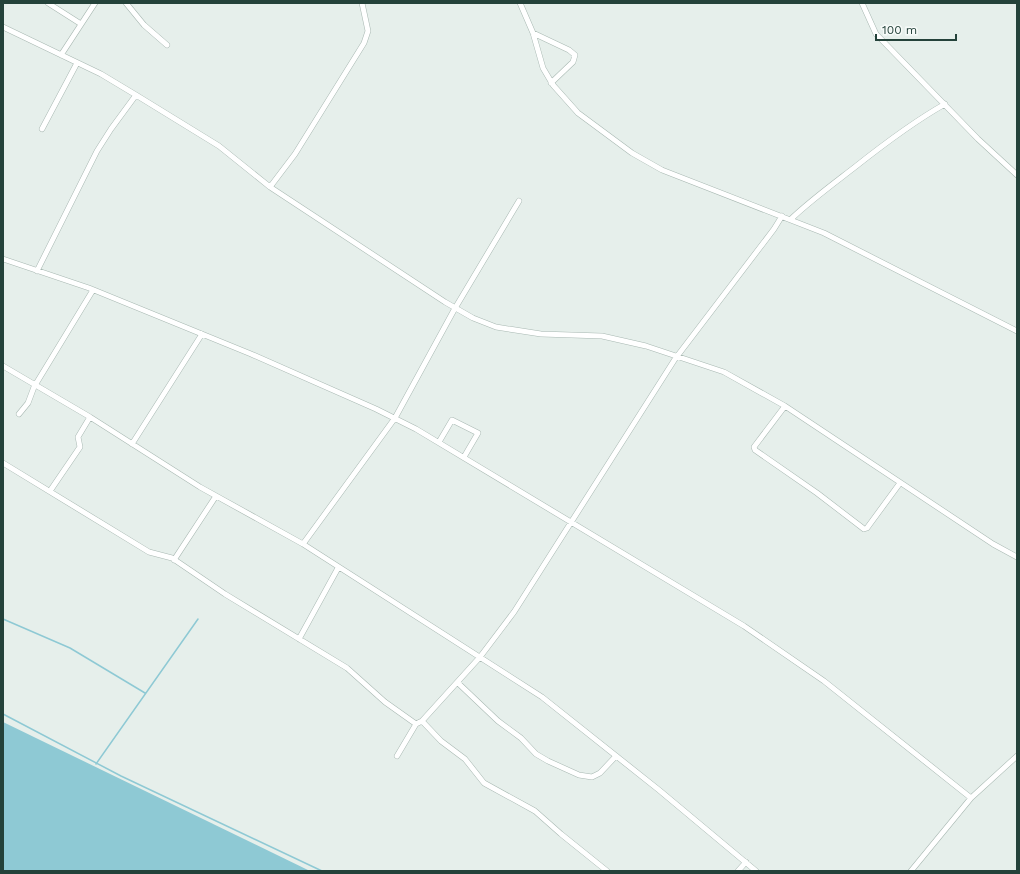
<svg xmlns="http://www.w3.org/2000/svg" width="1020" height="874" font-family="'Work Sans',sans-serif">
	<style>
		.water { fill: #8ec9d4 }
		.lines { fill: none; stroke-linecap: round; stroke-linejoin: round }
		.stream { stroke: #8ec9d4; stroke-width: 1.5 }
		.minor-casing { stroke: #a8b8b2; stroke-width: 6 }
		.minor { stroke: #fff; stroke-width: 5 }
	</style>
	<rect width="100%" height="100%" fill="#e6efeb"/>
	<path class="water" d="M3 722 310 871H3Z"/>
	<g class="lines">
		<path class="stream" d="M3 619 70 648 145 693
			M3 714 121 776 322 871
			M96 764 198 619"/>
		<g class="minor-casing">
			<path id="minor" d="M48 3 81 24
				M126 3 144 25 167 45
				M520 3 533 33 543 68 553 85 578 113 632 153 662 170 824 233 1017 331
				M862 3 876 34 978 139 1017 175
				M3 27 101 74 136 95
				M533 33 569 50 575 55 573 62 551 83
				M61 55 95 3
				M42 129 77 63
				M270 187 445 302 473 318 496 327 541 334 602 336 646 346 724 372 785 406 993 544 1017 557
				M791 219C811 200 833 184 855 167 884 144 913 122 945 104
				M3 259 89 288 251 354 376 409 416 429 744 626 824 681 971 798
				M37 271 97 151 111 129 136 95 219 146 270 187 295 154 364 43 368 31 362 3
				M3 366 90 417 200 487 303 544 542 697 659 790 756 871
				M785 406 754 447 755 450 817 493 864 529 867 528 900 483
				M19 414 28 403 34 387 93 290
				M439 442 452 420 478 433 464 457
				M132 444 202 334
				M3 463 149 552 172 558 225 594 347 668 385 702 416 724
				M50 491 80 447 78 437 90 417
				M303 544 395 418 454 310 519 201
				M174 560 216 496
				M299 639 338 568
				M458 683 498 721 521 738 536 754 548 761 579 775 592 777 600 773 616 756
				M422 721 441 741 465 759 484 783 535 811 561 834 607 871
				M397 756 416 724 422 721 480 657 514 612 675 359 774 229 782 216
				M738 871 746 862
				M911 871 971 798 1017 756"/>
		</g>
		<use href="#minor" class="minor"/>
	</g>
	<rect width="1020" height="874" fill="none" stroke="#24423a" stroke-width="8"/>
	<path d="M876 34v6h80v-6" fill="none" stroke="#24423a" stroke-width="2"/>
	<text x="882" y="34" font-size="12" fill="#24423a" stroke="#f7fbf9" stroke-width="3" paint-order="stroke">100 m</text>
</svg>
